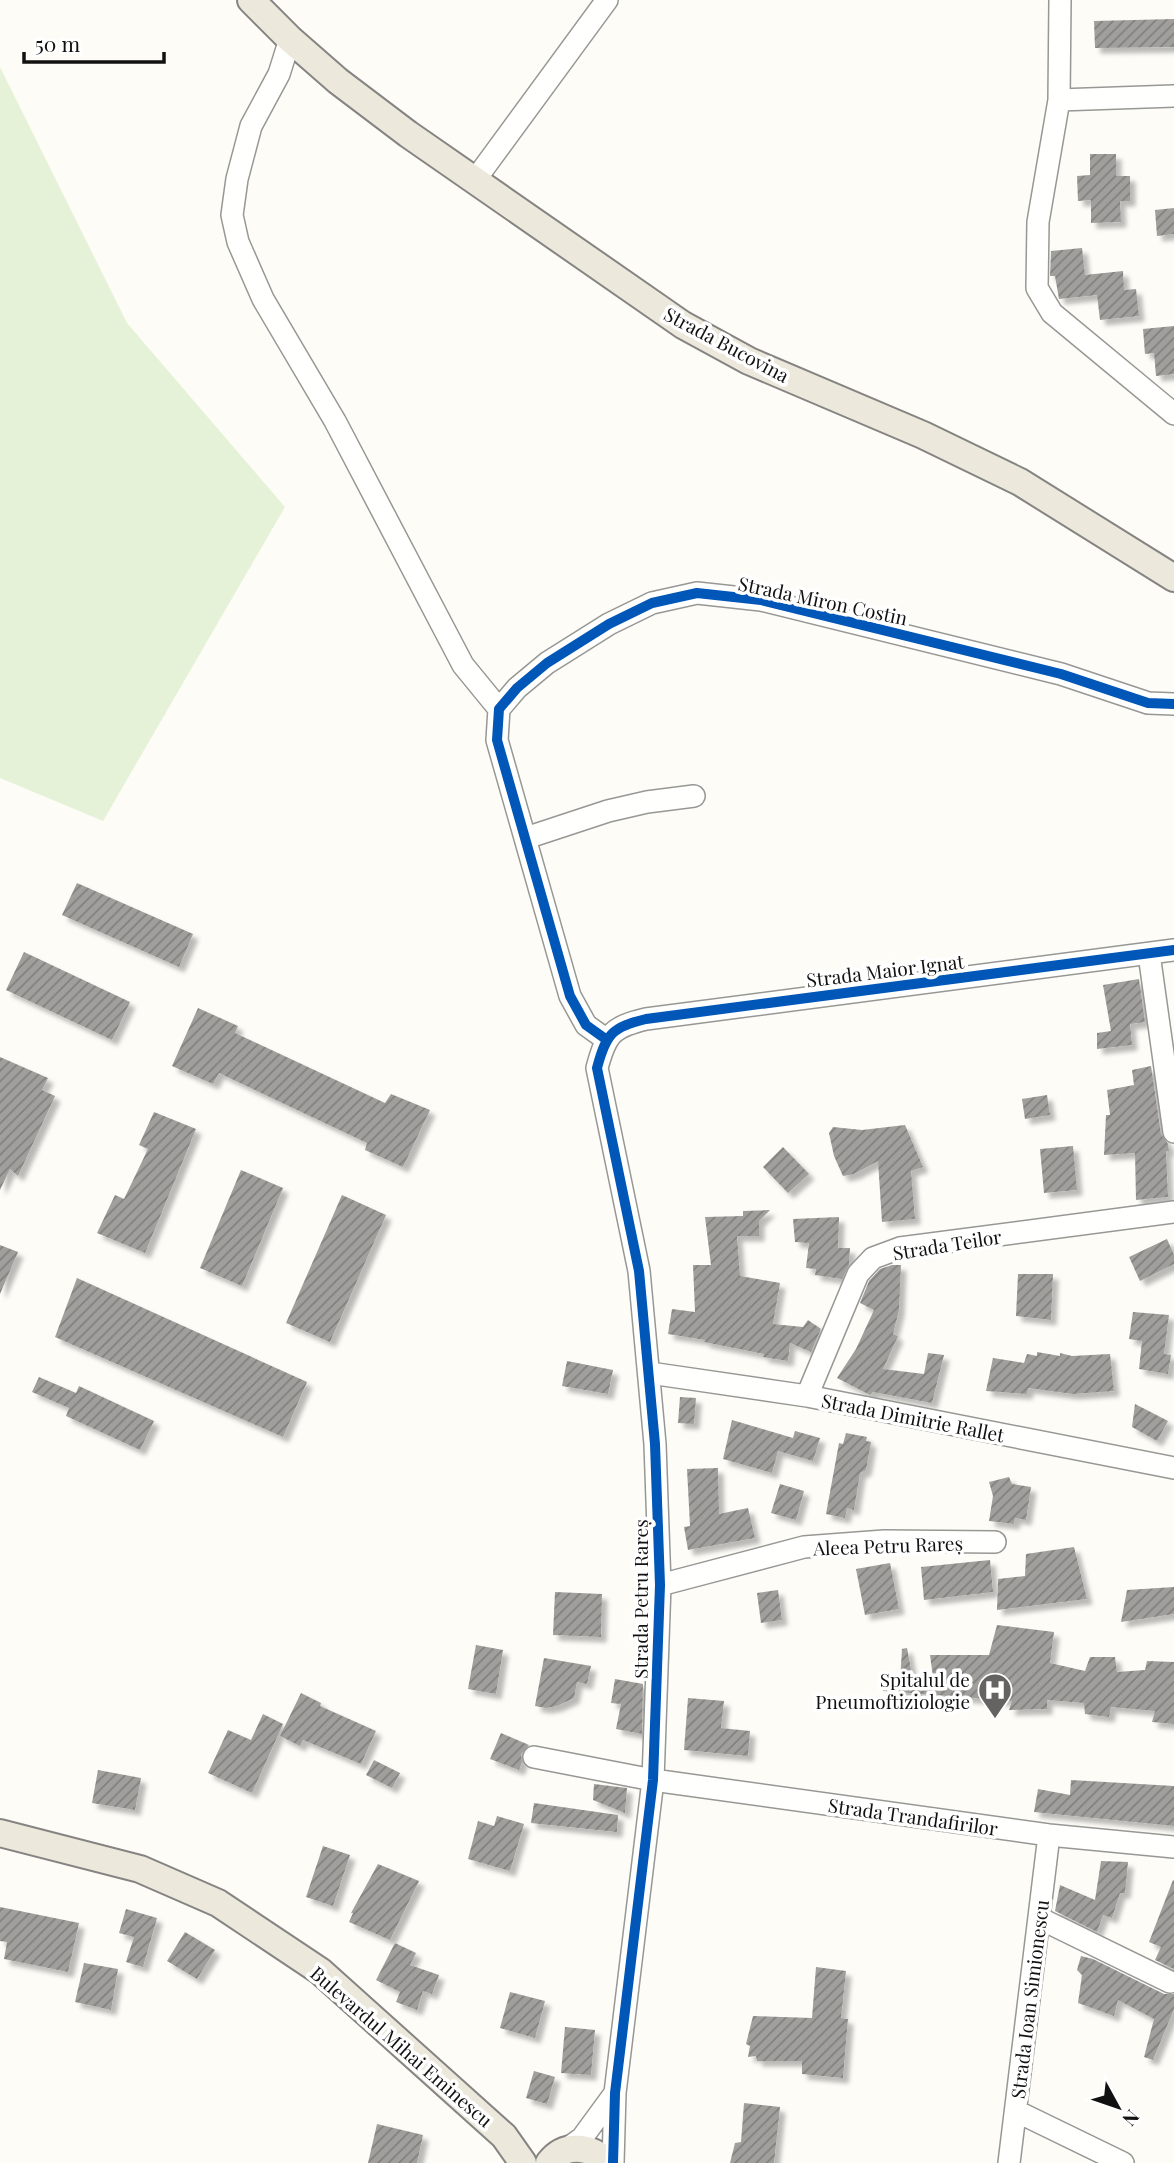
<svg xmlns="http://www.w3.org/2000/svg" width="1174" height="2163" font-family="'Playfair Display',serif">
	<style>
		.grass { fill: #e5f2d8 }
		.building { fill: url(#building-hatch); filter: url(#shadow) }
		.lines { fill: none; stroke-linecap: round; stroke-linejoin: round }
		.minor-casing { stroke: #979795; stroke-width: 24 }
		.major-casing { stroke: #858482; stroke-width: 30 }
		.minor { stroke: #fffffe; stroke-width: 21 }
		.major { stroke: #ece9dc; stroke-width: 26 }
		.cycleway-casing { stroke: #fff; stroke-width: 15 }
		.cycleway { stroke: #0057b8; stroke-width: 10 }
		.labels { text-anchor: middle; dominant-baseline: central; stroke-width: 7; stroke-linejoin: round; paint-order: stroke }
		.street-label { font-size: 19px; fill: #111; stroke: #fff }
		.poi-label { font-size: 19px; fill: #111; stroke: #fff; text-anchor: end }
	</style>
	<defs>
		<pattern id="building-hatch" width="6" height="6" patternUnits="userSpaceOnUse" patternTransform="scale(1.75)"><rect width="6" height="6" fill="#a19f9c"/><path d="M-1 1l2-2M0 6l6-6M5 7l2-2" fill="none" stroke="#82807e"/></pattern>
		<filter id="shadow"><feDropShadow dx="5.5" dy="5.5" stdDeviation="2" flood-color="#0004"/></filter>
	</defs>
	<rect width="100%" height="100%" fill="#fdfcf7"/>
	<path class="grass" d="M0 67 127 323 285 507 103 821 0 778Z"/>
	<path class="building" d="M1174 19V47L1095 48 1094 21Z
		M1090 154H1116V176H1130V201H1120L1121 222 1091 223V200L1078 201 1077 176 1090 175Z
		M1174 208V234L1157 236 1155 210Z
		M1082 248 1085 275 1123 271 1124 290 1136 289 1139 316 1100 320 1097 295 1059 299 1055 276H1050L1051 251Z
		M1174 326V374L1156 376 1154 353 1145 354 1143 329Z
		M77 883 193 934 179 967 62 915Z
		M24 952 130 1002 112 1040 6 990Z
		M1139 979 1145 1022 1130 1024 1132 1045 1097 1049V1033L1111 1031 1103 985Z
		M198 1008 238 1026 235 1033 385 1103 391 1094 430 1110 403 1167 365 1150 367 1143 219 1073 213 1084 172 1066Z
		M0 1057 48 1078 42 1090 55 1096 18 1176 10 1169 0 1190Z
		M1151 1066 1161 1134 1168 1144 1169 1151H1166L1168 1197 1136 1200 1135 1153 1104 1155 1106 1115H1110L1107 1090 1134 1085 1132 1070Z
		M1047 1095 1050 1115 1025 1119 1022 1099Z
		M154 1112 196 1129 145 1253 97 1233 115 1195 124 1199 148 1149 139 1145Z
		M905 1125 923 1167 911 1171 915 1219 882 1222 878 1161 854 1174 843 1176 834 1156 829 1133 833 1127 862 1130Z
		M1073 1146 1077 1190 1044 1193 1040 1149Z
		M783 1147 809 1174 788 1193 763 1167Z
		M241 1170 283 1188 242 1286 200 1268Z
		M342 1195 386 1215 330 1342 286 1323Z
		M770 1210 759 1221V1236H737L740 1276 780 1283 773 1324 803 1327 808 1320 821 1329 811 1352 790 1343 788 1361 763 1357 764 1354 704 1342 705 1340 668 1334 672 1309 695 1312 693 1265H711L705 1217 743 1216V1211Z
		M839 1217 838 1248H850L849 1265 842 1279 815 1275 816 1269 806 1268 809 1243 795 1242 793 1219Z
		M1167 1239 1174 1255V1264L1140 1281 1129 1257Z
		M0 1245 18 1252 0 1294Z
		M892 1265H901L899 1310 893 1334 898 1336 883 1369 924 1374 928 1353 944 1355 932 1403 873 1392 870 1395 837 1378 856 1349 874 1310 860 1303 869 1281 880 1269Z
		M1018 1274H1053L1051 1320 1016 1316Z
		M77 1278 307 1382 283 1437 55 1337Z
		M1133 1312 1169 1315 1164 1354 1171 1355 1168 1374 1139 1369 1142 1341 1129 1339Z
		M1037 1352 1060 1356V1353L1072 1356 1110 1354 1114 1391 1073 1394 1028 1388 1027 1394 986 1391 993 1358 1024 1363 1027 1354 1037 1356Z
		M567 1361 613 1370 608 1394 562 1386Z
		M39 1377 76 1393 79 1386 154 1421 140 1450 66 1416 69 1408 32 1392Z
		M680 1397 696 1398 694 1424 678 1423Z
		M1135 1404 1168 1421 1157 1441 1132 1427Z
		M732 1420 793 1438 795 1431 820 1438 813 1461 778 1451 772 1473 723 1459Z
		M846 1433 867 1437 866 1441 871 1442 866 1470 860 1473 854 1510 847 1508 845 1518 826 1514 839 1443 843 1444Z
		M718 1468 719 1514 748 1508 755 1538 688 1550 684 1527 690 1526 687 1469Z
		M1009 1477 1012 1484 1031 1487 1026 1520 1015 1518 1014 1524 989 1521 993 1496 989 1482Z
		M780 1484 804 1491 796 1520 771 1513Z
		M1074 1547 1087 1599 997 1610 998 1579 1025 1576 1026 1554Z
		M990 1560 993 1592 924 1600 921 1567Z
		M890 1563 899 1609 865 1615 856 1569Z
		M1174 1587V1614L1121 1622 1127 1590Z
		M778 1590 782 1620 761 1623 757 1593Z
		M555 1592 602 1594 601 1637 553 1635Z
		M997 1625 1054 1632 1050 1663 1085 1671 1090 1657H1115L1117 1672 1145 1670 1147 1661 1174 1662V1724L1152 1722 1155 1711 1111 1707 1109 1717 1085 1714 1084 1703 1047 1700V1709L1009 1710 1012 1701 883 1691V1685L900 1682 902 1649 907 1648 913 1680 933 1677 930 1655H989Z
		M476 1645 503 1650 496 1694 468 1689Z
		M544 1658 591 1666 587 1684 577 1682 574 1698 557 1706 546 1708 535 1706Z
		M615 1679 643 1684 642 1734 616 1729 621 1704 611 1703Z
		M301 1693 321 1703 320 1706 376 1731 361 1764 303 1740 300 1746 280 1736Z
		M688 1698 724 1701 721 1728 750 1731 748 1756 684 1750Z
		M263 1714 283 1724 252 1793 208 1773 228 1730 251 1740Z
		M501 1733 529 1745 521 1754 522 1762 519 1770 490 1759Z
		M374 1760 400 1773 392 1788 366 1775Z
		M98 1770 141 1778 135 1810 92 1803Z
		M1071 1780 1174 1786V1826L1034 1812 1038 1789 1070 1795Z
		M594 1784 627 1788 625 1813 593 1800Z
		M534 1803 618 1815 617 1832 531 1823Z
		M497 1816 524 1824 510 1871 468 1859 478 1821 494 1826Z
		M323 1846 350 1855 333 1906 306 1897Z
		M1101 1861 1128 1862 1125 1893H1120L1112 1918 1103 1915 1097 1932 1055 1911 1060 1885 1095 1900Z
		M378 1864 419 1881 390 1940 349 1922 353 1913H351Z
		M1173 1880 1174 1881V1969L1155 1960 1161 1947 1149 1942Z
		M0 1907 79 1923 68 1972 4 1959 7 1942 0 1941Z
		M126 1909 157 1918 143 1967 126 1962 134 1937 119 1933Z
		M185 1932 215 1950 197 1979 167 1961Z
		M395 1943 416 1953 410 1965 439 1975 432 1994 423 1991 417 2010 396 2002 400 1992 376 1980Z
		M1081 1956 1093 1959 1164 1994H1174V2009L1153 2060 1144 2057 1154 2019 1118 2000 1114 2016 1078 2003 1082 1975 1077 1970Z
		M84 1963 118 1969 111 2010 75 2002Z
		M816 1967 846 1971 841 2018 848 2019 843 2078 802 2074V2061H757L756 2056 748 2057 750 2046 746 2044 753 2016 812 2018Z
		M510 1992 545 2001 535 2038 500 2028Z
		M565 2027 595 2030 591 2075 561 2073Z
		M534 2071 555 2077 547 2104 526 2098Z
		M744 2103 780 2107 774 2163H730L735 2143 741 2142Z
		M377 2124 423 2135 417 2163H368Z"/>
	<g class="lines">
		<g class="minor-casing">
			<path id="minor" d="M1060 0 1059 100 1038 222 1037 288 1052 313 1174 414
				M290 39 279 74 251 126 237 179 232 215 238 242 263 299 335 421 463 665 499 709
				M1059 100 1174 96
				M475 180 607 0
				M526 838 608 811 647 802 694 796
				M1149 954 1174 1132
				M607 1040 586 1025 570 996 497 740 499 709 517 688 547 663 609 624 652 603 697 593 761 600 1061 674 1148 703 1174 704
				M650 1373 807 1396 1174 1468
				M807 1396 858 1274 873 1258 900 1248 1174 1212
				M660 1585 804 1547 884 1541 995 1542
				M534 1757 653 1780 1049 1835 1174 1847
				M1039 1918 1170 1982
				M1016 2111 1123 2163
				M565 2150 582 2138 615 2093
				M613 2163 615 2093 653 1780 660 1585 655 1444 639 1271 597 1068C606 1034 612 1027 646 1019L1174 950
				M1009 2163 1049 1835"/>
		</g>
		<g class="major-casing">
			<path id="major" d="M251 0 290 39 338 81 408 134 683 325 749 361 923 435 1020 482 1174 578
				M0 1833 140 1869 218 1903 320 1971 504 2136 523 2163
				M549 2163C565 2142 591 2146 608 2163"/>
		</g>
		<use href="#minor" class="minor"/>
		<use href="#major" class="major"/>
		<g class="cycleway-casing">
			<path id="cycleway" d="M607 1040 586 1025 570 996 497 740 499 709 517 688 547 663 609 624 652 603 697 593 761 600 1061 674 1148 703 1174 704
				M613 2163 615 2093 653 1780 660 1585 655 1444 639 1271 597 1068C606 1034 612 1027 646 1019L1174 950"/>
		</g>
		<use href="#cycleway" class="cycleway"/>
	</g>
	<defs>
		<g id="hospital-pin" transform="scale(1.75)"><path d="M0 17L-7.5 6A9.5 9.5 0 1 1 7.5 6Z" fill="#646362" stroke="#fff"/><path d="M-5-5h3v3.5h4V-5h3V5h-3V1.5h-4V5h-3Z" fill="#fff"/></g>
	</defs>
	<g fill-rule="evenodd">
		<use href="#hospital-pin" x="995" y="1690"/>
	</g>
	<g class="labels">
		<g class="street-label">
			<text transform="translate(727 344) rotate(28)">Strada Bucovina</text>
			<text transform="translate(823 600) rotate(12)">Strada Miron Costin</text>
			<text transform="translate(885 970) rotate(-7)">Strada Maior Ignat</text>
			<text transform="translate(947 1244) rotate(-9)">Strada Teilor</text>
			<text transform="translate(913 1417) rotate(11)">Strada Dimitrie Rallet</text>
			<text transform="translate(888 1545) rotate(-2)">Aleea Petru Rareș</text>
			<text transform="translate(640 1599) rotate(-90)">Strada Petru Rareș</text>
			<text transform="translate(913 1816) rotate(8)">Strada Trandafirilor</text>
			<text transform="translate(1029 1999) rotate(-83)">Strada Ioan Simionescu</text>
			<text transform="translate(402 2046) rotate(41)">Bulevardul Mihai Eminescu</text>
		</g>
		<g class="poi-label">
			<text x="970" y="1679">Spitalul de<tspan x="970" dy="22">Pneumoftiziologie</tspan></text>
		</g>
	</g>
	<g transform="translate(1118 2107) rotate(130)" stroke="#ffffff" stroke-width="5" paint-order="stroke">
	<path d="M0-5L12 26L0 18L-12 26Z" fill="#111111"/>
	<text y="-10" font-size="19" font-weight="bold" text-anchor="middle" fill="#111111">N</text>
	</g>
	<path d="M24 52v10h140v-10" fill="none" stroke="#111111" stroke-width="3.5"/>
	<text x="35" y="52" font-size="21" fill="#111111" stroke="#ffffff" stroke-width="5" paint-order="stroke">50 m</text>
</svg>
